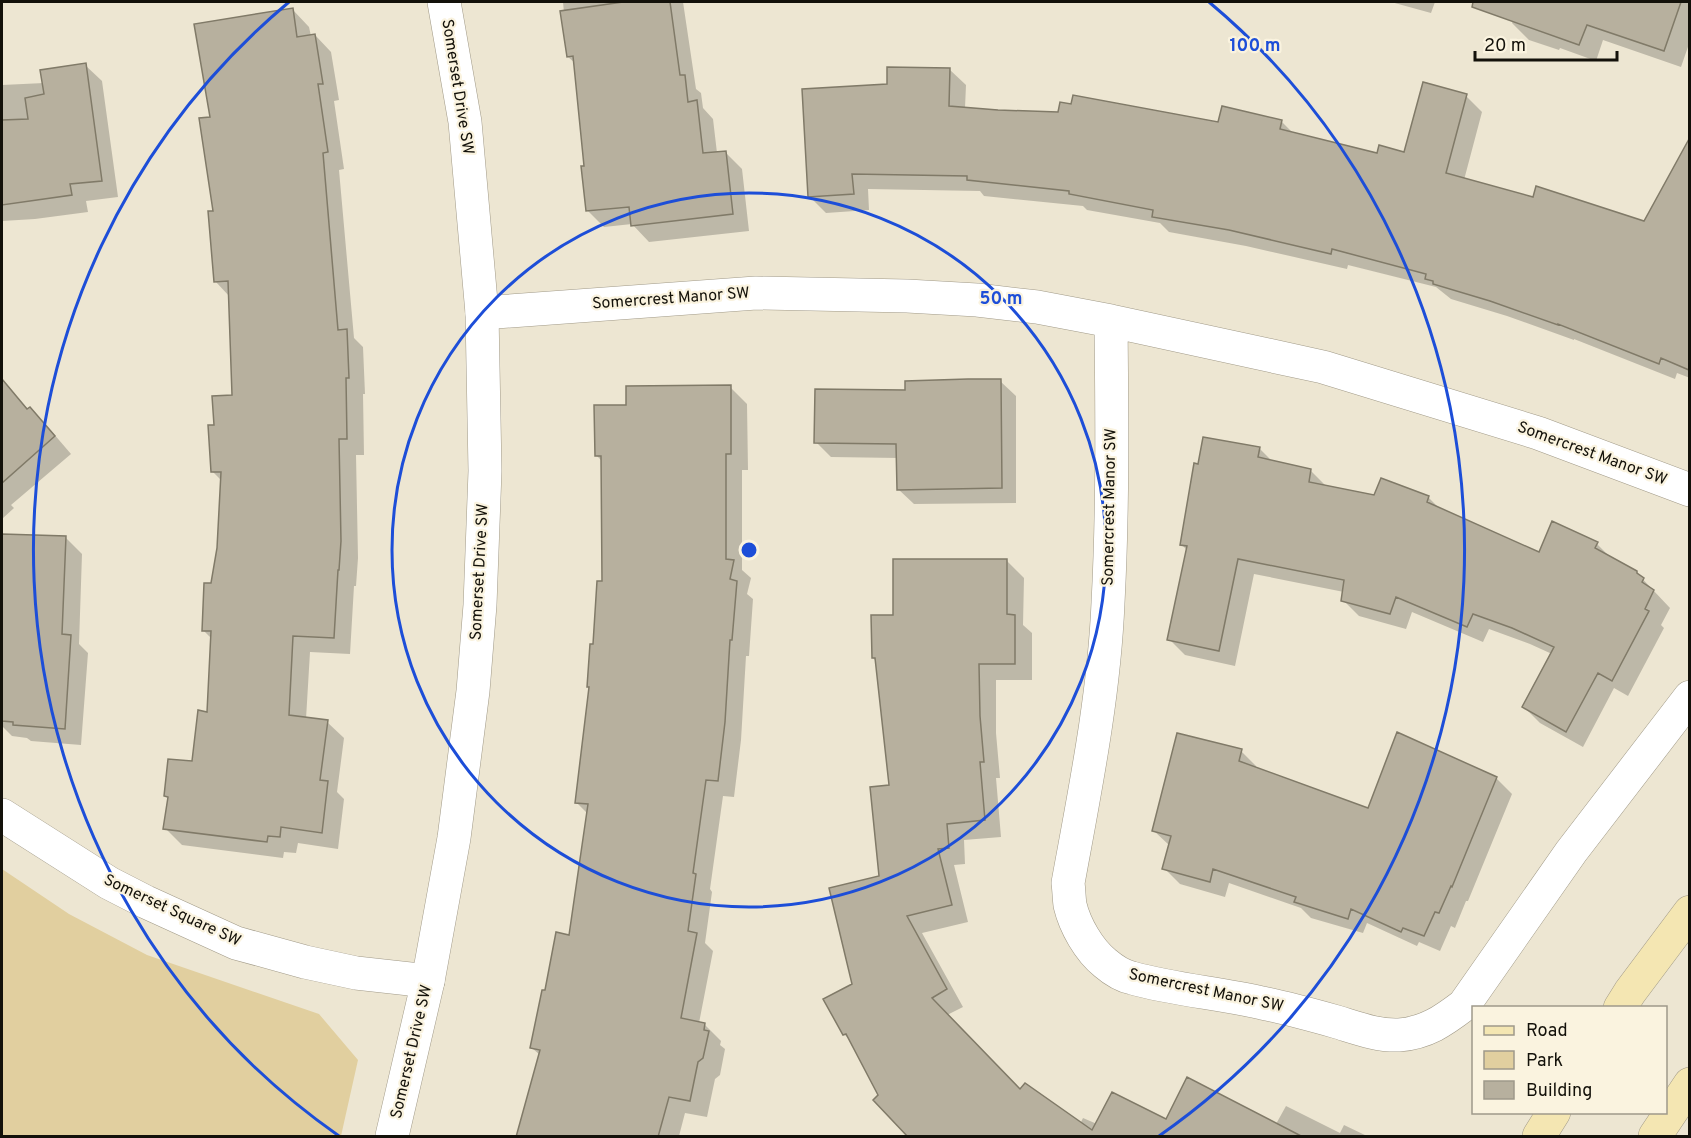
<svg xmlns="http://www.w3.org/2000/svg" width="1691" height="1138" font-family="Overpass,sans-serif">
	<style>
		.green { fill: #e1cf9f }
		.shadow { fill: #0003 }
		.building { fill: #b7b09e; stroke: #807a68; stroke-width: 1.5 }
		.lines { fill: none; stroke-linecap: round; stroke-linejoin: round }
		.minor-casing { stroke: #a19a88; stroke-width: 34 }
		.tertiary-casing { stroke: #a19a88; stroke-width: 34 }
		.secondary-casing { stroke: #a19a88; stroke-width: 34 }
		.minor { stroke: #fff; stroke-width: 33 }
		.tertiary { stroke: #fff; stroke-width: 33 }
		.secondary { stroke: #f4e6b2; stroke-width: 33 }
		.ring { fill: none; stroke: #1d4ed8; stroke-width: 3 }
		.labels { text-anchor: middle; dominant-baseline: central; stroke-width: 4.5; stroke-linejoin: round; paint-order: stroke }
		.street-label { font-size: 16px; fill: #13110a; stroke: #faf3df }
		.centre { fill: #1d4ed8; stroke: #faf3df; stroke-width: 3 }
		.ring-label { font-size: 18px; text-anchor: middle; font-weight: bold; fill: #1d4ed8; stroke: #faf3df; stroke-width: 4.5; stroke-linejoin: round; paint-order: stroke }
	</style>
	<rect width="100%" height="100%" fill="#ede6d2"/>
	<path class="green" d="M2 869 69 914 147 955 319 1014 358 1060 341 1136H2Z"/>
	<path class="shadow" d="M563 2H683L696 89 701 93 703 108 713 119 717 153 725 152 742 169 749 231 649 242 632 224 604 227 588 211 586 167 575 63 568 57Z
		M1391 2H1435L1431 13Z
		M1520 2H1687L1690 4V41L1681 67 1603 40 1596 61 1560 48 1559 50 1529 40 1512 23Z
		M293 10 309 27 311 36 315 35 331 52 339 100 334 101 344 169 339 170 354 338 363 347 365 394H363L364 455H356L358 558 356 586H354L350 654 310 652 306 719 327 722 344 738 337 792 344 799 338 849 298 843 296 853 284 852 283 858 182 845 165 828 169 799 165 796 193 762 208 713 212 639 203 630 213 585 218 549 222 481 212 471 215 427 234 397 230 297 215 281 211 118Z
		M85 65 102 81 118 197 86 201 88 212 35 219 2 221V85L44 83Z
		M949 69 966 85 965 108 1220 124 1281 121 1294 134 1379 154H1406L1466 96 1482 112 1464 180 1534 199 1645 223 1678 163 1690 169V378L1677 373 1675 379 1574 339V340L1507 316 1451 299 1436 287 1348 265 1347 269 1246 246 1169 232 1160 223 1087 210 1083 206 984 196 980 191 868 189 869 210 826 213 810 197 888 86Z
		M2 381 29 410 30 409 47 426 71 454 11 505 14 508 2 519Z
		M1000 381 1016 396V503L914 504 898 489V458L831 457 816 442 907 392Z
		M730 387 747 404 748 470H742V570L751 578 747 594 753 599 749 656H746L741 740 734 797 723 796 710 889 712 892 705 943 713 951 699 1023 704 1024 721 1041 720 1045 725 1049 720 1075 715 1079 707 1117 685 1113 679 1136H518L540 1055 532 1048 546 992 570 937 588 814 576 802 595 645 604 583 602 461 596 455 628 406Z
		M1259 448 1273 462 1310 470 1326 486 1375 497 1382 480 1429 498 1441 510 1539 554 1597 544 1612 559 1636 572 1670 608 1661 625 1664 628 1628 696 1614 688 1583 747 1540 723 1524 707 1552 654 1530 644 1489 629 1483 642 1412 612 1406 629 1359 616 1343 600 1344 592 1254 574 1235 666 1185 655 1169 639 1187 550 1181 544Z
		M2 535 65 537 82 554 79 644 88 653 81 745 31 741 27 738 12 736 2 726Z
		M1007 561 1024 578 1023 625 1032 633V680H996V733L1000 778H996L1001 837 964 840 965 864 954 865 968 922 922 933 963 1007 947 1015 1020 1091 1080 1124 1083 1118 1097 1124 1166 1121 1276 1124 1286 1106 1340 1133 1344 1125 1367 1136H911L880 1096 851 1041 845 1035 825 1000 854 985 881 877 891 786 877 662 873 658 895 616Z
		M1241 751 1256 766V769L1368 810 1496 778 1512 794 1468 901H1466L1455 928 1451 926 1440 951 1419 942 1417 946 1367 923 1363 933 1311 918 1301 908 1229 883 1225 897 1180 884 1164 868 1170 846 1153 830Z"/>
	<path class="building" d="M623 2H670L680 75H685L688 102 697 100 703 153 726 151 733 214 631 226 629 207 586 211 581 166H584L573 56 567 57 560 11Z
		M1473 2H1681L1664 51 1587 25 1579 45 1472 7Z
		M293 8 297 37 315 34 323 84H318L328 152 323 153 338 330 347 329 349 378H346L347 439H339L341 541 339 570H338L334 638 293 636 289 715 328 720 320 780 328 781 322 833 281 827 280 837 268 836 267 842 163 829 168 797 164 796 168 759 192 761 198 710 207 712 211 631H202L204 583H211L217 548 221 472H211L208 425H214L212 396 232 395 228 281 214 282 208 211H213L199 118 210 117 194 24Z
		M86 63 102 181 70 184 72 195 2 205V120L28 119 25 98 44 94 40 70Z
		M887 67 950 68 949 106 998 110 1058 112 1060 102 1071 104 1073 95 1218 122 1222 106 1282 120 1280 129 1377 153 1379 145 1404 152 1423 82 1467 94 1446 173 1533 197 1536 186 1644 221 1689 139V370L1661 358 1659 364 1558 324V325L1490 301 1433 284V281L1425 279 1426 274 1332 249 1331 254 1229 230 1152 217 1153 210 1069 194V191L967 180V176L852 174 854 194 808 197 802 89 887 84Z
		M2 379 27 409 30 407 55 436 2 483Z
		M968 379H1001L1002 488 897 490 896 444 814 443 815 389 905 390V381Z
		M731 385V454H726V559L734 560 730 579 737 581 732 640H730L725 722 718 781 706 780 693 873 696 874 688 931 697 933 681 1018 705 1023 704 1030 709 1031 703 1058 698 1062 690 1101 669 1097 658 1137H516L540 1050 530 1048 542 990H545L556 932 569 935 588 804 575 803 589 687H587L590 644H593L597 581H602L601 456H595L594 405H626V386Z
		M1203 437 1260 447 1258 457 1311 469 1309 482 1374 495 1381 478 1429 496 1427 502 1539 552 1552 521 1598 542 1595 548 1637 571V573L1644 578 1642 582 1654 590 1645 609 1649 611 1612 681 1598 673 1566 732 1522 707 1554 647 1512 628 1473 614 1467 627 1396 597 1390 614 1341 601 1344 580 1238 559 1219 651 1167 640 1187 546 1180 545 1194 463 1198 464Z
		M2 534 66 536 62 634 71 635 65 729 13 725V722L2 721Z
		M893 559H1007V614L1015 615V664H979L980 716 984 762H980L985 820 947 824 949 848 938 849 952 905 907 916 947 989 932 998 1020 1089 1025 1083 1092 1130 1112 1092 1166 1119 1187 1077 1303 1137H908L873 1100 878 1095 846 1034 843 1035 823 999 852 984 829 888 879 876 870 787 889 785 875 658H872L871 615H893Z
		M1397 732 1497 777 1452 887 1451 886 1439 913 1435 912 1424 936 1403 928 1401 932 1351 909 1348 919 1294 902 1296 897 1213 869 1210 882 1162 869 1171 836 1152 831 1177 733 1242 749 1239 761 1368 808Z"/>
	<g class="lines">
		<g class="minor-casing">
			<path id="minor" d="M482 313 756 293 907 296 977 300 1037 307 1111 321 1323 367 1538 433 1690 490
				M1111 321C1112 415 1113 509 1108 603 1104 697 1085 790 1068 883 1069 890 1069 898 1070 905 1075 926 1089 950 1105 963 1112 969 1123 976 1132 978 1175 990 1219 993 1262 1003 1287 1008 1312 1015 1337 1022 1357 1028 1378 1036 1399 1035 1426 1033 1443 1021 1464 1005L1571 852 1690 697
				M2 815 109 883 146 902 236 943 305 962 356 973 428 981"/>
		</g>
		<g class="tertiary-casing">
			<path id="tertiary" d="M392 1136 428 981 454 838 473 691 480 605 485 471 482 313 465 122 444 2"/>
		</g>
		<g class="secondary-casing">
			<path id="secondary" d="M1620 1008 1630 992 1690 912
				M1539 1136 1554 1112
				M1655 1136 1690 1084"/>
		</g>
		<use href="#minor" class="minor"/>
		<use href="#tertiary" class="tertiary"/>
		<use href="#secondary" class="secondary"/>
	</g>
	<g class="ring">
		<circle cx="749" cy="550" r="357"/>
		<path d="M339 1136A715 715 0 0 1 289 2M1209 2A715 715 0 0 1 1159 1136"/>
	</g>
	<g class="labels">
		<g class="street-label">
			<text transform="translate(457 87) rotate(81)">Somerset Drive SW</text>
			<text transform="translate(671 299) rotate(-4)">Somercrest Manor SW</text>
			<text transform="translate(1592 454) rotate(20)">Somercrest Manor SW</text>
			<text transform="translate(1110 507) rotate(-89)">Somercrest Manor SW</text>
			<text transform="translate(480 572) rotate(-87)">Somerset Drive SW</text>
			<text transform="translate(172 911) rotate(25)">Somerset Square SW</text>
			<text transform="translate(1206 991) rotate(12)">Somercrest Manor SW</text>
			<text transform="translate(412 1052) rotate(-77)">Somerset Drive SW</text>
		</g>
	</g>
	<circle cx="749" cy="550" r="9" class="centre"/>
	<g class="ring-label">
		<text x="1255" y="51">100 m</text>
		<text x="1001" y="304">50 m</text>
	</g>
	<rect width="1691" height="1138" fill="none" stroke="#13110a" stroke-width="6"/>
	<rect x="1472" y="1006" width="195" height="108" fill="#faf3df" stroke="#9e998a" stroke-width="1.5"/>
	<rect x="1484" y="1026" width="30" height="9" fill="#f4e6b2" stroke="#9e998a" stroke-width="1.5"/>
	<text x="1526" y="1036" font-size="18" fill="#13110a">Road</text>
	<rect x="1484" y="1051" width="30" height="18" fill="#e1cf9f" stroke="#9e998a" stroke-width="1.5"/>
	<text x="1526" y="1066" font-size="18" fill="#13110a">Park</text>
	<rect x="1484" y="1081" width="30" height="18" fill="#b7b09e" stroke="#9e998a" stroke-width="1.5"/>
	<text x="1526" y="1096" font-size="18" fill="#13110a">Building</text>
	<path d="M1475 51v9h142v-9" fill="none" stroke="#13110a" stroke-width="3"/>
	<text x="1484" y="51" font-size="18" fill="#13110a" stroke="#faf3df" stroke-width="4.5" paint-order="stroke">20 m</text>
</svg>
